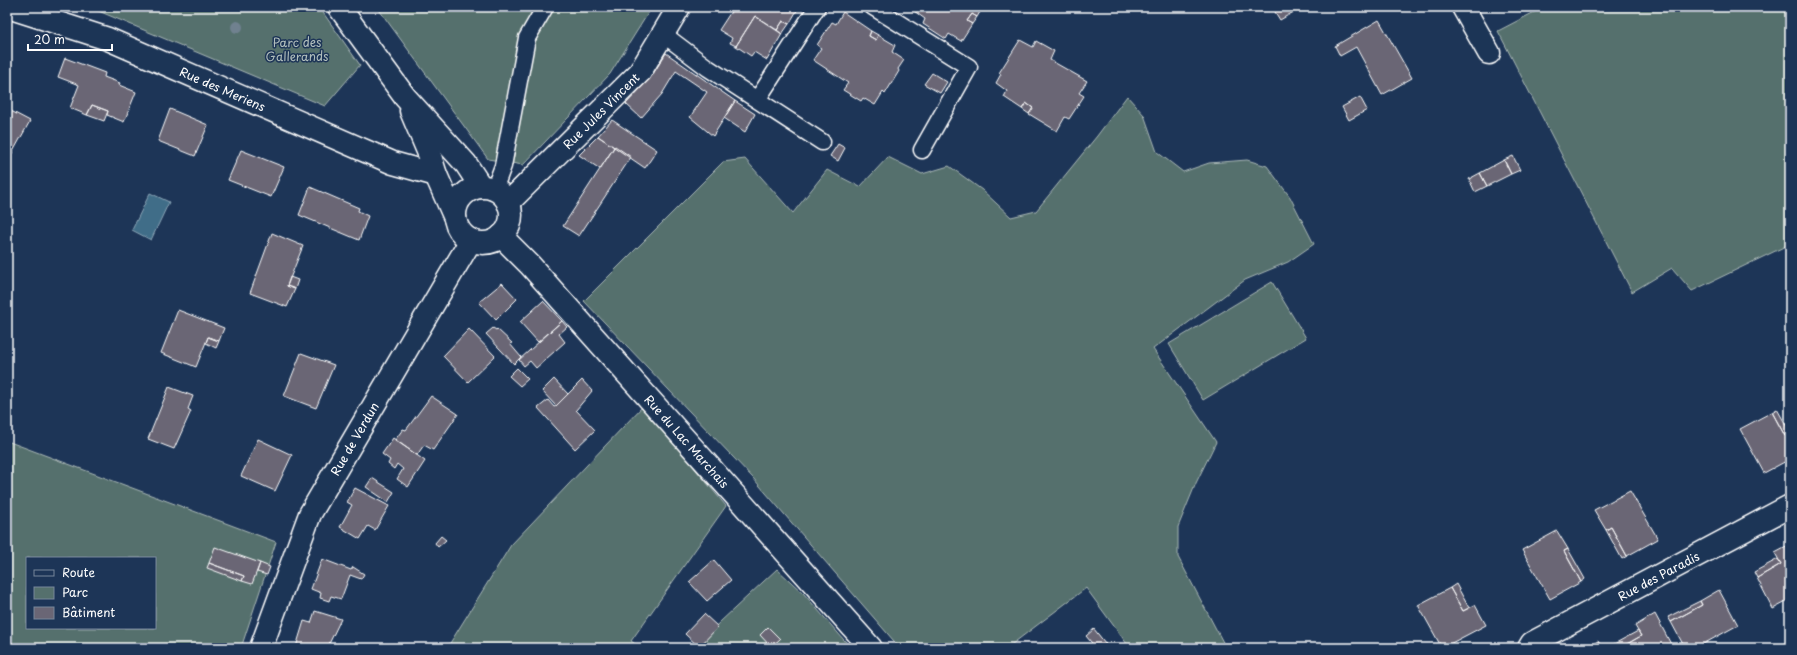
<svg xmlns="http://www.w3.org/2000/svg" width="1797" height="655" font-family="'Playpen Sans',sans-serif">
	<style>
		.green { fill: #55706d; stroke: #aab8b6; fill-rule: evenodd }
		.water { fill: #416d88; stroke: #8da7b8 }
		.building { fill: #6a6675; stroke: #fff }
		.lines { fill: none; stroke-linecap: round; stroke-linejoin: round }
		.service-casing { stroke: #fff; stroke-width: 19 }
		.minor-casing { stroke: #fff; stroke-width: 25 }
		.service { stroke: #1d3557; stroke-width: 16 }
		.minor { stroke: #1d3557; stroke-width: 22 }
		.tree { fill: #6f818f }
		.labels { text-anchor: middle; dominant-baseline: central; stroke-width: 3; stroke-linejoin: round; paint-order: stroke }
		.park-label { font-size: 12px; fill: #b2bfbd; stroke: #1d3557 }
		.street-label { font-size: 12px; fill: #fff; stroke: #1d3557 }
	</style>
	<rect width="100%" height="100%" fill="#1d3557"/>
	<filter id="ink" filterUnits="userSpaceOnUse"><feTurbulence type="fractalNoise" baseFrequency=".025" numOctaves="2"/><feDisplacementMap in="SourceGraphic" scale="8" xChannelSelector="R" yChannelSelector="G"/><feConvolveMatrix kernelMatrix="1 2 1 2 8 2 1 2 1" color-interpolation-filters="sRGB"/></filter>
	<g filter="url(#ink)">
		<path class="green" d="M89 7H319L360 65 325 106Z
			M377 7H652L610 74 523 165 488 159Z
			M1544 7H1790V244L1692 291 1672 268 1632 292 1498 31Z
			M1127 96 1144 115 1157 152 1183 172 1209 163 1247 160 1267 166 1290 197 1314 244 1288 262 1245 280 1153 349 1216 442 1196 483 1178 527V557L1226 648H1130L1086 588 1007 648H900L753 478 584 301 723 162 745 159 793 213 827 170 860 187 888 157 922 174 949 166 982 190 1011 217 1036 211 1097 136Z
			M1272 282 1306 338 1203 400 1169 344Z
			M643 406 726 506 631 641 641 648H447L511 545Z
			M7 441 276 542 241 648H7ZM27 558H155V628H27Z
			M777 569 804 594 851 648H692Z"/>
		<path class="water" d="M150 193 169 202 151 240 132 230Z"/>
		<path class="building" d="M734 7H799L789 24 783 21 777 30 755 16 736 46 730 43 732 38 719 30Z
			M916 7H983L977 17 972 14 967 21 972 24 961 41 949 34 946 39 923 24 925 19 914 11Z
			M1272 7H1302L1280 20Z
			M843 12 871 31 869 36 876 40 878 35 895 45 892 52 904 60 898 69 899 71 885 94 883 92 875 105 863 98 861 101 843 90 848 83 813 60 821 48 817 45 832 22 836 24Z
			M972 14 977 17 972 24 967 21Z
			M755 16 782 34 767 60 754 52 751 56 736 46Z
			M1379 20 1412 78 1382 95 1356 47 1340 56 1335 46Z
			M783 21 789 24 782 34 777 30Z
			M871 31 878 35 876 40 869 36Z
			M1020 40 1033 47 1036 41 1054 51 1050 60 1087 81 1079 93 1084 96 1069 119 1065 117 1057 131 1029 114 1033 108 1026 103 1022 109 1004 97 1007 91 996 83 1001 74 999 73Z
			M666 53 735 101 713 136 690 117 707 92 676 71 662 94 641 118 626 104 651 77Z
			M65 58 105 73 104 77 120 83 119 85 136 92 124 122 107 115 108 111 92 105 87 115 70 108 79 85 58 77Z
			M932 73 947 82 940 93 924 84Z
			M1360 97 1367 110 1349 120 1342 107Z
			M735 101 755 114 745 132 724 118Z
			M1026 103 1033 108 1029 114 1022 109Z
			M92 105 108 111 104 121 87 115Z
			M170 109 208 125 195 156 158 141Z
			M11 111 30 121 10 157 7 155V119Z
			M612 120 657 150 645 168 598 136Z
			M598 136 614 147 600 169 579 155Z
			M838 144 845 148 838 161 830 156Z
			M615 146 631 157 579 236 563 226Z
			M241 150 284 167 271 197 228 180Z
			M1513 156 1520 170 1511 174 1504 160Z
			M1504 160 1511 174 1487 186 1480 173Z
			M1480 173 1487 186 1475 192 1469 179Z
			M310 187 359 208 358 211 368 216 359 240 299 215Z
			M272 233 303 246 287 286 295 289 287 307 250 293Z
			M290 277 298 280 295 289 287 286Z
			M502 283 517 299 496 320 479 302Z
			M543 301 562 321 538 342 520 322Z
			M178 310 224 328 219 341 208 337 196 367 161 353Z
			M562 321 567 327 559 334 565 342 536 368 530 361 524 366 519 360Z
			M493 328 496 330 497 329 512 343 510 344 521 357 514 364 486 334Z
			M469 329 495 356 468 382 443 356Z
			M208 337 219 341 216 348 206 343Z
			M301 353 334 365 316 408 284 396Z
			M517 368 528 379 520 386 509 376Z
			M554 379 568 394 556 406 542 391Z
			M582 380 592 391 576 410 595 430 575 449 538 408 548 400 554 407 556 406Z
			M169 387 193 396 188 409 191 411 174 449 148 439Z
			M431 396 458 414 433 450 424 445 417 455 395 440 403 429 406 430Z
			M1777 409 1790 432 1785 436 1772 412Z
			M1772 412 1785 436 1790 433V459L1764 473 1740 429Z
			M393 438 425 461 408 487 397 479 403 469 397 464 394 469 388 464 390 460 382 454Z
			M258 439 292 455 275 491 241 476Z
			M372 478 394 492 388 502 366 487Z
			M355 488 389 506 375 530 368 526 360 539 340 527 352 505 347 502Z
			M1630 491 1658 539 1627 556 1611 527 1606 530 1594 510Z
			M1611 527 1627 556 1622 559 1606 530Z
			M1557 531 1568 549 1564 551 1581 582 1550 599 1522 550Z
			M441 536 446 540 438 547 435 543Z
			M1790 545V600L1773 609 1757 578 1781 564 1775 553Z
			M215 547 260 563 252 584 242 581 244 576 209 563Z
			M1568 549 1585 579 1581 582 1564 551Z
			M322 559 351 570 353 567 364 574 361 579 350 575 341 599 331 596 329 601 320 598 321 593 311 589Z
			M1778 559 1781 564 1757 578 1754 572Z
			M714 560 731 580 707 601 689 582Z
			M209 563 244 576 242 581 207 568Z
			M260 563 270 567 267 575 257 572Z
			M1456 584 1469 608 1463 611 1450 588Z
			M1450 588 1463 611 1475 605 1486 625 1442 648 1418 605Z
			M1719 590 1738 625 1696 648H1685L1671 622 1702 605 1700 601Z
			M1700 601 1702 605 1671 622 1668 617Z
			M315 611 341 619 327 648 296 647 304 621 311 623Z
			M704 614 718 627 699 647 685 634Z
			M1655 614 1673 648H1620L1641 636 1635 626Z
			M768 627 780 639 771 647 760 635Z
			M1094 629 1109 648H1096L1086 636Z
			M1638 631 1641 636 1620 648H1616L1614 644Z
			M1598 641 1602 648H1586Z"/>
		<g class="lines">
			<g class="service-casing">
				<path id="service" d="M873 7 969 67 922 150
					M663 34 708 68 822 142
					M757 100 817 7
					M494 190 503 166 527 38 545 7"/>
			</g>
			<g class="minor-casing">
				<g id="minor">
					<path id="s1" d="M8 7 108 39 393 163 436 175"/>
					<path d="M339 7 405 97 466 164 481 187"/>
					<path d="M1463 7 1489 53"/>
					<path d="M411 111 430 156 436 175 455 218"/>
					<circle cx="483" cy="215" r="28"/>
					<path id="s2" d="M508 203 640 72 679 7"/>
					<path id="s3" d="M501 236 530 265 871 648"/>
					<path id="s4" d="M261 648 310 514 471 240"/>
					<path id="s5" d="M1529 648 1532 643 1790 506"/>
				</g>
			</g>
			<use href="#service" class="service"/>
			<use href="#minor" class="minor"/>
		</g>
		<circle class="tree" cx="237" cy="27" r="6"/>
	</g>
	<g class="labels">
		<g class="park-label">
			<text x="297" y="42">Parc des<tspan x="297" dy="14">Gallerands</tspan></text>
		</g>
		<g class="street-label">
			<text stroke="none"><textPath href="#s1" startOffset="230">Rue des Meriens</textPath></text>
			<text stroke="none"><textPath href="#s2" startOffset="131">Rue Jules Vincent</textPath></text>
			<text stroke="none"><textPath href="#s4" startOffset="230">Rue de Verdun</textPath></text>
			<text stroke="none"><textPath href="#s3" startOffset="277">Rue du Lac Marchais</textPath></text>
			<text stroke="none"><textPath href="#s5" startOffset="149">Rue des Paradis</textPath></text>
		</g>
	</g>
	<rect width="1797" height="655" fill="none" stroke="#1d3557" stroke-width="24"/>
	<rect x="12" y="12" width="1773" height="631" fill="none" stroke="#fff" stroke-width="1.5" filter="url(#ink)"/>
	<rect x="26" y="557" width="130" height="72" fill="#1d3557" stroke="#77869a"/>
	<rect x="34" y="570" width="20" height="6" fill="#1d3557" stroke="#77869a"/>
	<text x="62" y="577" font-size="12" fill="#ffffff">Route</text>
	<rect x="34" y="587" width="20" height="12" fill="#55706d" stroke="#77869a"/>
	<text x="62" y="597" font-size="12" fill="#ffffff">Parc</text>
	<rect x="34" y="607" width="20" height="12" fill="#6a6675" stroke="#77869a"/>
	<text x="62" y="617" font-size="12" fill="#ffffff">Bâtiment</text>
	<path d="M28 44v6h84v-6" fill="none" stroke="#ffffff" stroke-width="2"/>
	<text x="34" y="44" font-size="12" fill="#ffffff" stroke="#1d3557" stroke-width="3" paint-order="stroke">20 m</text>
</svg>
